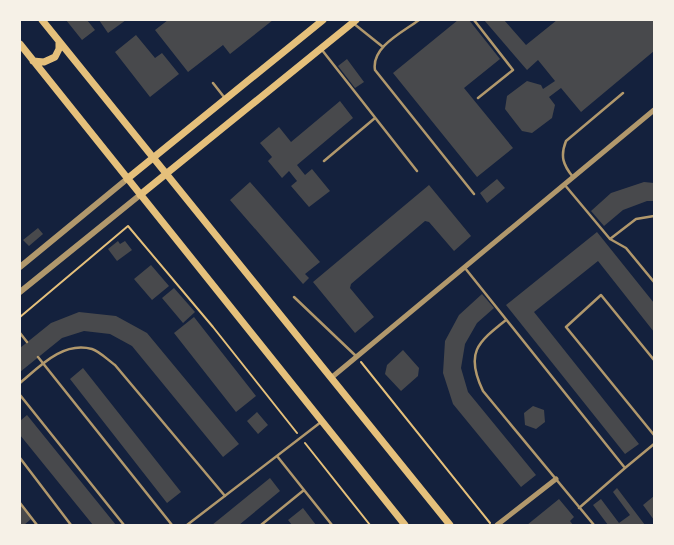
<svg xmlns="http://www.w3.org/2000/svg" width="674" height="545" font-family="Overpass,sans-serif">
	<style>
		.building { fill: #48494c }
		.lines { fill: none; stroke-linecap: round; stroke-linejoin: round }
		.path { stroke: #e5c07b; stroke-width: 2 }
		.service { stroke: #b1986c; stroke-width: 2.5 }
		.minor { stroke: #b1986c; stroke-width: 5 }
		.tertiary { stroke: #b1986c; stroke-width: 6 }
		.secondary { stroke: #e5c07b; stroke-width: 7 }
	</style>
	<rect width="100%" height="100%" fill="#14213d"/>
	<path class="building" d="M66 20H87L95 30 82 40Z
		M99 20H126L108 33Z
		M168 20 196 21 273 20 230 54 223 45 188 72 155 30Z
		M458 20H469L500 59 464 88 513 148 477 177 393 73Z
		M484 20H504L526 45 557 20H654V51L581 112 561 88 549 97 555 105 552 118 532 133 522 131 505 109 507 96 527 81 541 85 543 89 555 81 538 60 527 70Z
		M136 35 155 58 162 53 179 74 150 97 115 52Z
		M347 59 364 82 355 88 338 66Z
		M340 101 353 118 297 165 305 175 312 169 330 191 309 207 291 186 297 181 289 171 282 178 268 161 272 157 260 143 279 127 291 142Z
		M497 179 505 188 487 203 480 193Z
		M250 182 320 262 305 274 309 278 303 284 230 200Z
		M644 182 654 183V201H647L623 210 604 226 591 211 611 193Z
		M429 185 471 236 454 251 429 222 425 221 351 284 350 288 374 317 355 333 313 282Z
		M38 228 43 234 29 246 23 240Z
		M597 232 654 303V332L598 261 534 312 639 444 625 454 506 305Z
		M118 241 120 244 125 241 132 250 117 261 108 249Z
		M151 265 169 286 152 300 134 279Z
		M174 288 195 312 183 323 162 298Z
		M482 294 494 308 477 323 465 344 461 368 468 392 536 475 521 487 453 404 443 373 445 341 459 315Z
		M79 312 116 316 147 333 239 444 223 457 132 346 110 334 84 331 62 338 20 372V348L51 323Z
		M194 317 256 396 236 412 174 333Z
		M403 350 419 368 418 376 401 391 385 374 387 365Z
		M83 368 181 492 167 503 70 379Z
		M533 406 544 410 545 422 536 429 525 425 524 413Z
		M257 412 268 425 258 434 247 421Z
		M27 415 116 525H93L20 435V421Z
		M270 478 280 491 239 525H212Z
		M617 488 645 525H608L593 505 601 499 619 523 630 515 613 492Z
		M654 496V520L643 505Z
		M559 499 574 517 570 521 573 525H527Z
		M20 505 31 519 24 525H20Z
		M303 508 316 525H292L288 520Z"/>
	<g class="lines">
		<path class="path" d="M20 317 128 226 213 327 297 433
			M361 362 490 523
			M305 443 370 525"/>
		<path class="service" d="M419 20C403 32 371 47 375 70L474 194
			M474 20 513 70 478 98
			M353 23 383 47
			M322 50 417 171
			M213 83 224 97
			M324 161 375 118
			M573 177C563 165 560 156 566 141L623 93
			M564 184 610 239 626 248 654 282
			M610 239 636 219 654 216
			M465 268 625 468 579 508
			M294 297 357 357
			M506 320C477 343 465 353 483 391L594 525
			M20 333 27 342
			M38 357 172 525
			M654 360 601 295 566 327 654 435
			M20 383C40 366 63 341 92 349 99 351 108 360 115 365L225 496
			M20 395 124 525
			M20 458 71 525
			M625 468 654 444
			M304 490 332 525
			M20 503 37 525
			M187 525 321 422
			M261 525 304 490 277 456"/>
		<path class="minor" d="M331 378 654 110
			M497 525 556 479"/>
		<path class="tertiary" d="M20 267 127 179
			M20 292 140 195"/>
		<path class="secondary" d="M42 20 450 525
			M20 44 405 525
			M33 61 44 62 55 57 59 49V43
			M127 179 323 20
			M140 195 356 20"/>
	</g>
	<rect width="674" height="545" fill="none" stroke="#f6f1e7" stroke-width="42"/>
</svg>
